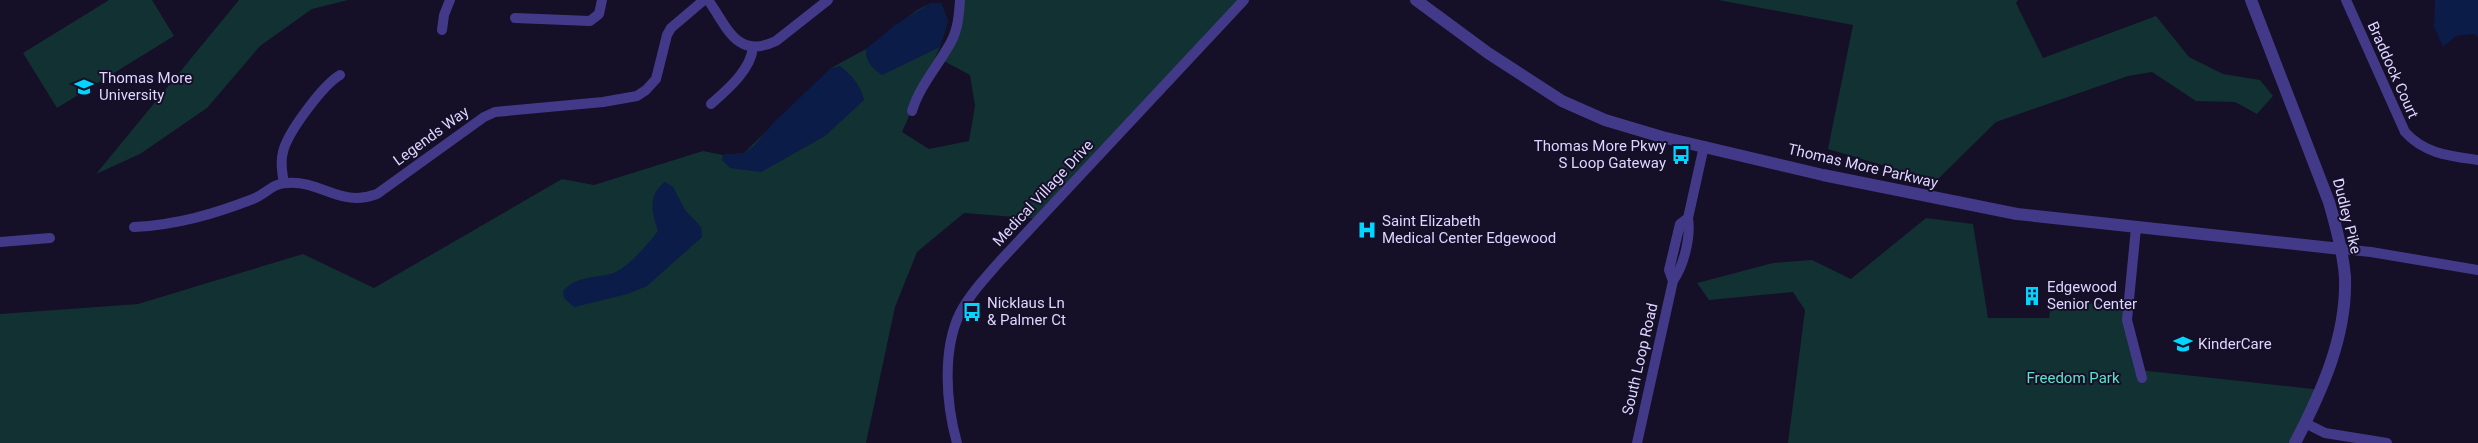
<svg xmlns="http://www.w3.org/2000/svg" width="2478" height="443" font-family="Roboto,sans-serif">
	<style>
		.green { fill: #123132 }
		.water { fill: #0a1c47 }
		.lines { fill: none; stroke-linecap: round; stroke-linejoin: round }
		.minor { stroke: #423a88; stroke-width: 10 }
		.tertiary { stroke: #423a88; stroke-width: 12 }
		.labels { text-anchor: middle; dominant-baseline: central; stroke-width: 4; stroke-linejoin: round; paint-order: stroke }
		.street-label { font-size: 15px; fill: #ded6ff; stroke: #150f28 }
		.poi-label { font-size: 15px; fill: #ded6ff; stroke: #150f28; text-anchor: start }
		.park-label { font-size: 15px; fill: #5fe2ca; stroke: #150f28 }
	</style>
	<rect width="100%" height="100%" fill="#150f28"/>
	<path class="green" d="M109 0H152L174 36 57 108 23 53Z
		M239 0H348L312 9 260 46 207 108 140 154 96 174Z
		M960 0H1244L1040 219 964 213 917 252 895 307 866 443H0V314L138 304 303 254 374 288 562 179 594 185 703 151 723 155 744 153 831 68 866 49 917 10 931 3H941L948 21 940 47 902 132 929 149 969 141 975 106 970 75 940 59 951 41Z
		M1718 0H2018L2016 3 2043 58 2156 16 2189 57 2223 74 2260 80 2273 96 2257 114 2235 102 2196 101 2152 72 2128 76 1996 122 1936 181 1828 149 1853 25Z
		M1926 218 1973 224 1988 318H2049L2052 300 2128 306 2139 370 2322 390 2295 443H1788L1805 310 1793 292 1709 300 1697 283 1773 263 1812 260 1851 279Z"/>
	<path class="water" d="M2435 0H2478V37L2473 34 2456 36 2443 47 2434 27Z
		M931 3H941L948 21 940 47 882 75C872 68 865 61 866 49L895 25Z
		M840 66C852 75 861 86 864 100L825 136 761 172 730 168 722 160 723 155 744 153 754 146 774 122 831 68Z
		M665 182 673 187 685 210 701 227 702 237 647 286 627 294 574 307 564 298 563 291C577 276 593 278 611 274 626 270 649 243 658 231 652 213 647 195 665 182Z"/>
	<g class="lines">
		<path class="minor" d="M708 0C727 26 736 60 776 41L828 0
			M2346 0 2405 132C2425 154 2450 156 2478 160
			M515 18 590 21 599 14 602 0
			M442 30 444 15 450 0
			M711 104C727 90 751 70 753 47
			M912 111C920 85 938 66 951 42 958 29 959 15 960 0
			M284 183C282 173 280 162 283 152 287 133 323 85 340 75
			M134 227C177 225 214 214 253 199 266 194 273 183 287 183 321 180 340 208 377 194L484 117 495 112 603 102 637 96 646 90 656 79 667 35 671 28 704 0
			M2136 228 2127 320 2142 378
			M0 242 50 238
			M2341 249 2371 252 2478 270
			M1673 281 1669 270 1680 224 1688 218
			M2305 423 2325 433 2387 443
			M957 443C946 404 942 350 960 313 970 294 986 277 1000 261L1244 0
			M1637 443 1673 281C1684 265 1691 237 1688 218L1704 146"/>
		<path class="tertiary" d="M1416 0 1488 53 1562 101 1605 120 1662 137 1823 175 2017 214 2341 249
			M2251 0 2329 202C2336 226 2343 251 2345 277 2347 336 2322 391 2295 443"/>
	</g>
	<defs>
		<g id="university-bare" transform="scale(1.5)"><path d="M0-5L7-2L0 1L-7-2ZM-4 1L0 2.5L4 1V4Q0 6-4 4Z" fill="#02d5ff" stroke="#150f28" stroke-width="2.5" paint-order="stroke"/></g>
		<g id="bus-bare" transform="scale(1.5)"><path d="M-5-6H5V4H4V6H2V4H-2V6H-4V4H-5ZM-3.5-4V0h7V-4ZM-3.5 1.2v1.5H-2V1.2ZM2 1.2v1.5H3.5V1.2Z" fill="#02d5ff" stroke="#150f28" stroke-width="2.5" paint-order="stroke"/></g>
		<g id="hospital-bare" transform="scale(1.5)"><path d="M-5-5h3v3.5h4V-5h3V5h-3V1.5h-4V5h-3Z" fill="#02d5ff" stroke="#150f28" stroke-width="2.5" paint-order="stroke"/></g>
		<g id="building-bare" transform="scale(1.5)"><path d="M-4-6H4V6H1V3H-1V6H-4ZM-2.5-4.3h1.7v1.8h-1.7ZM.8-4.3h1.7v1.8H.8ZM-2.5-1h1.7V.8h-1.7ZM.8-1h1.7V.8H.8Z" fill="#02d5ff" stroke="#150f28" stroke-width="2.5" paint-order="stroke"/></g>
		<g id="school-bare" transform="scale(1.5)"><path d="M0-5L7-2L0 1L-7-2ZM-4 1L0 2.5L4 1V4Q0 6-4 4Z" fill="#02d5ff" stroke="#150f28" stroke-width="2.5" paint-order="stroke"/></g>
	</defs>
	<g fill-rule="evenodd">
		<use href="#university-bare" x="84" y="87"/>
		<use href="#bus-bare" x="1681" y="155"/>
		<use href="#hospital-bare" x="1367" y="230"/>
		<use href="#building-bare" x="2032" y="296"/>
		<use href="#bus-bare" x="972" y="312"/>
		<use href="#school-bare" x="2183" y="344"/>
	</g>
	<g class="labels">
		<g class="street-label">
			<text transform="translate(2393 70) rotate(66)">Braddock Court</text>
			<text transform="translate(431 136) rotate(-36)">Legends Way</text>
			<text transform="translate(1863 166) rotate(13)">Thomas More Parkway</text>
			<text transform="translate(1043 193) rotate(-47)">Medical Village Drive</text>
			<text transform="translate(2347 216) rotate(76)">Dudley Pike</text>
			<text transform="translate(1640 359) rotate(-77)">South Loop Road</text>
		</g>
		<g class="poi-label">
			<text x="99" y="78">Thomas More<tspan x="99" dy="17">University</tspan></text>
			<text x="1666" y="146" text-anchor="end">Thomas More Pkwy<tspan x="1666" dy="17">S Loop Gateway</tspan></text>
			<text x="1382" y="221">Saint Elizabeth<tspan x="1382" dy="17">Medical Center Edgewood</tspan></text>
			<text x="2047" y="287">Edgewood<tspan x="2047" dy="17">Senior Center</tspan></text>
			<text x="987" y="303">Nicklaus Ln<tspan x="987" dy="17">&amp; Palmer Ct</tspan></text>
			<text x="2198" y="344">KinderCare</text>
		</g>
		<g class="park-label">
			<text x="2073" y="378">Freedom Park</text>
		</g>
	</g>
</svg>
